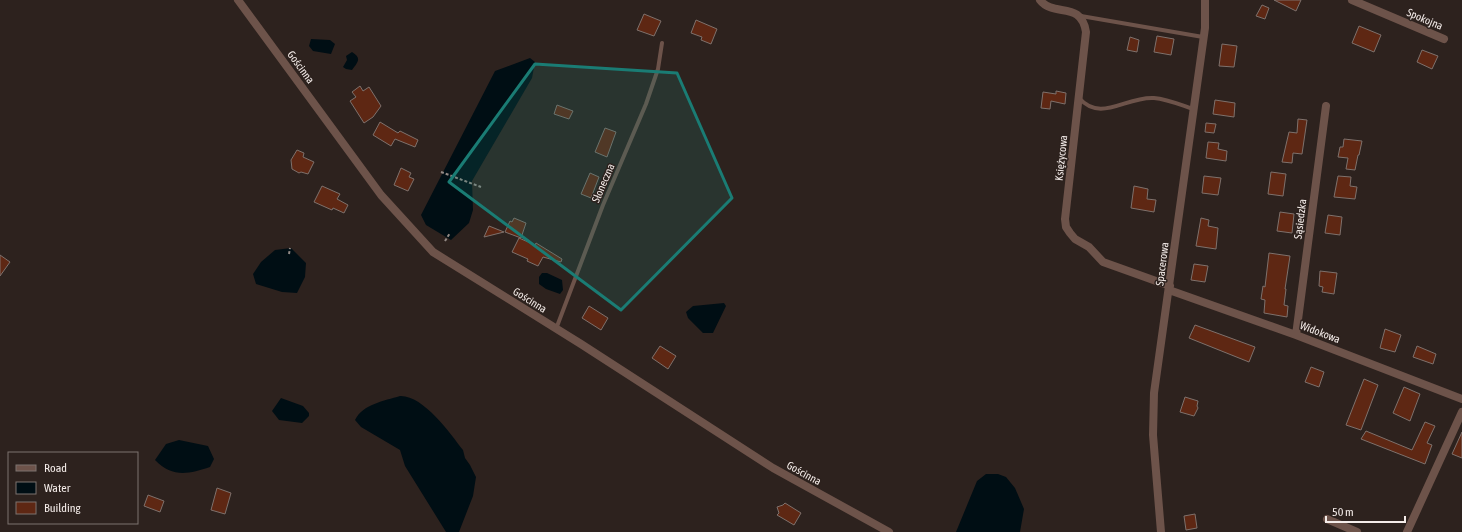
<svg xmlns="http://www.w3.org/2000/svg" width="1462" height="532" font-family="'Asap Condensed',sans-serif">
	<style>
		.water { fill: #000e14 }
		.building { fill: #5e2713; stroke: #7e716c }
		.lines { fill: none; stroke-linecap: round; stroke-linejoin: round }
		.path { stroke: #938a86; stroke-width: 2; stroke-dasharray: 3 2; stroke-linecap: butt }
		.lane { stroke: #6d534a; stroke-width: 4 }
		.street { stroke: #6d534a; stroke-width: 8 }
		.marked { fill: #1a7c74; fill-opacity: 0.2; stroke: #1a7c74; stroke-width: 3; stroke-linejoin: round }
		.labels { text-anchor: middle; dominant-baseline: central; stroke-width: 3; stroke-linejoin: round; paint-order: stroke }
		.street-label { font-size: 11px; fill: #f4ece9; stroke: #2d221e }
	</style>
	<rect width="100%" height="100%" fill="#2d221e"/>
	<path class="water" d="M311 39 330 40 335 44 331 54 313 51 309 46Z
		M352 52C362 58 358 62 352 70L346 69 343 67 347 60 346 56Z
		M530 58 535 62 532 78 472 181 473 210 469 223 451 240 426 225 421 215 495 71Z
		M291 248 306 263 305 277 297 293 282 292 256 284 253 274 261 262 275 250Z
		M542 273H547L562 280 563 290 560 294 546 289 539 284V277Z
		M724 303 726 306 713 333H703L688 318 686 312 693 306Z
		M400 396C423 395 450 433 463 450L465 458 470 465 476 477 473 496 459 532H446L405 466 400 450 361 427 355 420C363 404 384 401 400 396Z
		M281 398 303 406 309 413V416L302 423 279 420 272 411Z
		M179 440 208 446 214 459 210 467C189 474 172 478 155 460L166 444Z
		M986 474H998L1006 477 1015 488 1024 509 1020 532H956L977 481Z"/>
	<path class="building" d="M1274 0H1301L1296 11Z
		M1262 5 1269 8 1265 19 1256 16Z
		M644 14 661 21 654 36 637 30Z
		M696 20 717 29 711 44 701 40 702 37 691 33Z
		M1359 26 1381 35 1374 52 1352 43Z
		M1157 36 1174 39 1171 55 1154 52Z
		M1130 37 1139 40 1137 52 1127 50Z
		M1222 44 1237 46 1234 67 1219 66Z
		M1422 50 1438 56 1432 69 1417 62Z
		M360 86 363 91 369 87 381 106 373 117 364 123 350 101 356 97 352 92Z
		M1056 91 1066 93 1065 104 1051 101 1050 109 1041 108 1043 92 1056 94Z
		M1215 100 1235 103 1234 117 1213 114Z
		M557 105 573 111 569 119 554 114Z
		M1298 119 1307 120 1302 154 1293 153 1292 163 1282 162 1289 132 1297 133Z
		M380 122 398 133 400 131 418 140 415 147 395 139 391 146 373 135Z
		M1206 123 1216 124 1214 133 1205 132Z
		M605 128 616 132 607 157 595 152Z
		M1344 139 1362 141 1359 155H1358L1355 170 1346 169 1348 158 1338 157 1340 147H1343Z
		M1208 142 1219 143 1218 149 1227 151 1226 161 1206 158Z
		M297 150 304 153 303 157 314 162 308 174 301 172 299 173 292 169 291 160Z
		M401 168 411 173 409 177 414 179 408 191 394 185Z
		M1271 172 1286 174 1283 196 1268 194Z
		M590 173 599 177 591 198 581 194Z
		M1204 176 1221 178 1218 195 1202 193Z
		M1338 176 1351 177 1350 186 1357 187 1355 199 1334 197Z
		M322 186 340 194 337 199 348 205 344 213 333 208 332 210 314 202Z
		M1134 186 1148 189 1147 199 1156 200 1154 212 1131 208Z
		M1280 212 1294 214 1292 233 1277 231Z
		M1328 215 1342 217 1340 235 1325 233Z
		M514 218 526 223 521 238 505 232 510 221 512 222Z
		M1201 218 1209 220 1208 226 1218 228 1216 249 1196 246Z
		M489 226 504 232 484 237Z
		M519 238 535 245 536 243 562 259 561 262 543 257 538 266 527 261 528 259 512 252Z
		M1269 253 1290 256 1285 289H1286L1284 305 1288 306 1287 317 1264 313 1265 300 1261 299 1263 286 1265 287Z
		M0 255 10 262 0 276Z
		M1194 264 1208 266 1205 282 1191 280Z
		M1320 271 1337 273 1334 294 1322 292 1323 287 1319 286Z
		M589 306 608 318 601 330 582 318Z
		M1195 325 1255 347 1249 362 1189 338Z
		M1385 329 1401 335 1395 352 1380 348Z
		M660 346 676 356 668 369 652 358Z
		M1417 346 1436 354 1433 364 1413 357Z
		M1311 367 1324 372 1319 387 1305 382Z
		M1364 379 1378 385 1361 430 1346 425Z
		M1404 387 1420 394 1410 421 1393 413Z
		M1185 397 1198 401 1197 406 1198 408 1194 416 1180 412Z
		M1425 422 1435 426 1427 443 1432 445 1425 464 1361 439 1366 431 1412 450Z
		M1462 432V458L1452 454Z
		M217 488 231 493 225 514 211 510Z
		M148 495 164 501 160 512 144 506Z
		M785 503 801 513 794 525 777 515 779 513 777 507 783 505Z
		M1195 514 1197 528 1186 530 1184 516Z"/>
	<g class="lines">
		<path class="path" d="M441 172 481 187
			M445 241 450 233
			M289 254 290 248"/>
		<path class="lane" d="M1081 16 1203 37
			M1079 98C1101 123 1126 96 1154 98 1167 99 1181 105 1193 109
			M556 329 603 205 646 104 658 69 662 43"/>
		<path class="street" d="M238 0 381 195 433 252 581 344 773 468 889 532
			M1040 0C1054 18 1081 0 1086 32L1065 219 1066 227 1070 233 1075 239 1089 247 1103 262 1170 286
			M1352 0 1444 39
			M1169 290 1296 335 1462 399
			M1296 335 1326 106
			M1327 519 1357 532
			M1161 532 1153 435 1154 393 1205 28V0
			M1407 532 1462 412"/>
	</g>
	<path class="marked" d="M535 64 677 73 732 198 621 310 449 182Z"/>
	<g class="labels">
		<g class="street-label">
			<text transform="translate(1425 19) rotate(23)">Spokojna</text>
			<text transform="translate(301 67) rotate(54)">Gościnna</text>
			<text transform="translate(1061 158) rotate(-84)">Księżycowa</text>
			<text transform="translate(603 183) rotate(-67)">Słoneczna</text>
			<text transform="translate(1300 219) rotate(-83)">Sąsiedzka</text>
			<text transform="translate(1162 264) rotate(-83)">Spacerowa</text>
			<text transform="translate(530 300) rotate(32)">Gościnna</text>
			<text transform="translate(1320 332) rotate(21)">Widokowa</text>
			<text transform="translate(804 473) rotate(29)">Gościnna</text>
		</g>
	</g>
	<rect x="8" y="452" width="130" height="72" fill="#2d221e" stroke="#7d736f"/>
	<rect x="16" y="465" width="20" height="6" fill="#6d534a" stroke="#7d736f"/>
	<text x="44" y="472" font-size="12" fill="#f4ece9">Road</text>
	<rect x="16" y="482" width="20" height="12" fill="#000e14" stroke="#7d736f"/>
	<text x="44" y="492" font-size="12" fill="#f4ece9">Water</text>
	<rect x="16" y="502" width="20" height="12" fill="#5e2713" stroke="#7d736f"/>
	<text x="44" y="512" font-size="12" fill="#f4ece9">Building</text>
	<path d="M1326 516v6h79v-6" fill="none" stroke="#f4ece9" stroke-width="2"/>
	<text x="1332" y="516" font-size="12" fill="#f4ece9" stroke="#2d221e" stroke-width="3" paint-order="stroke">50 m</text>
</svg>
